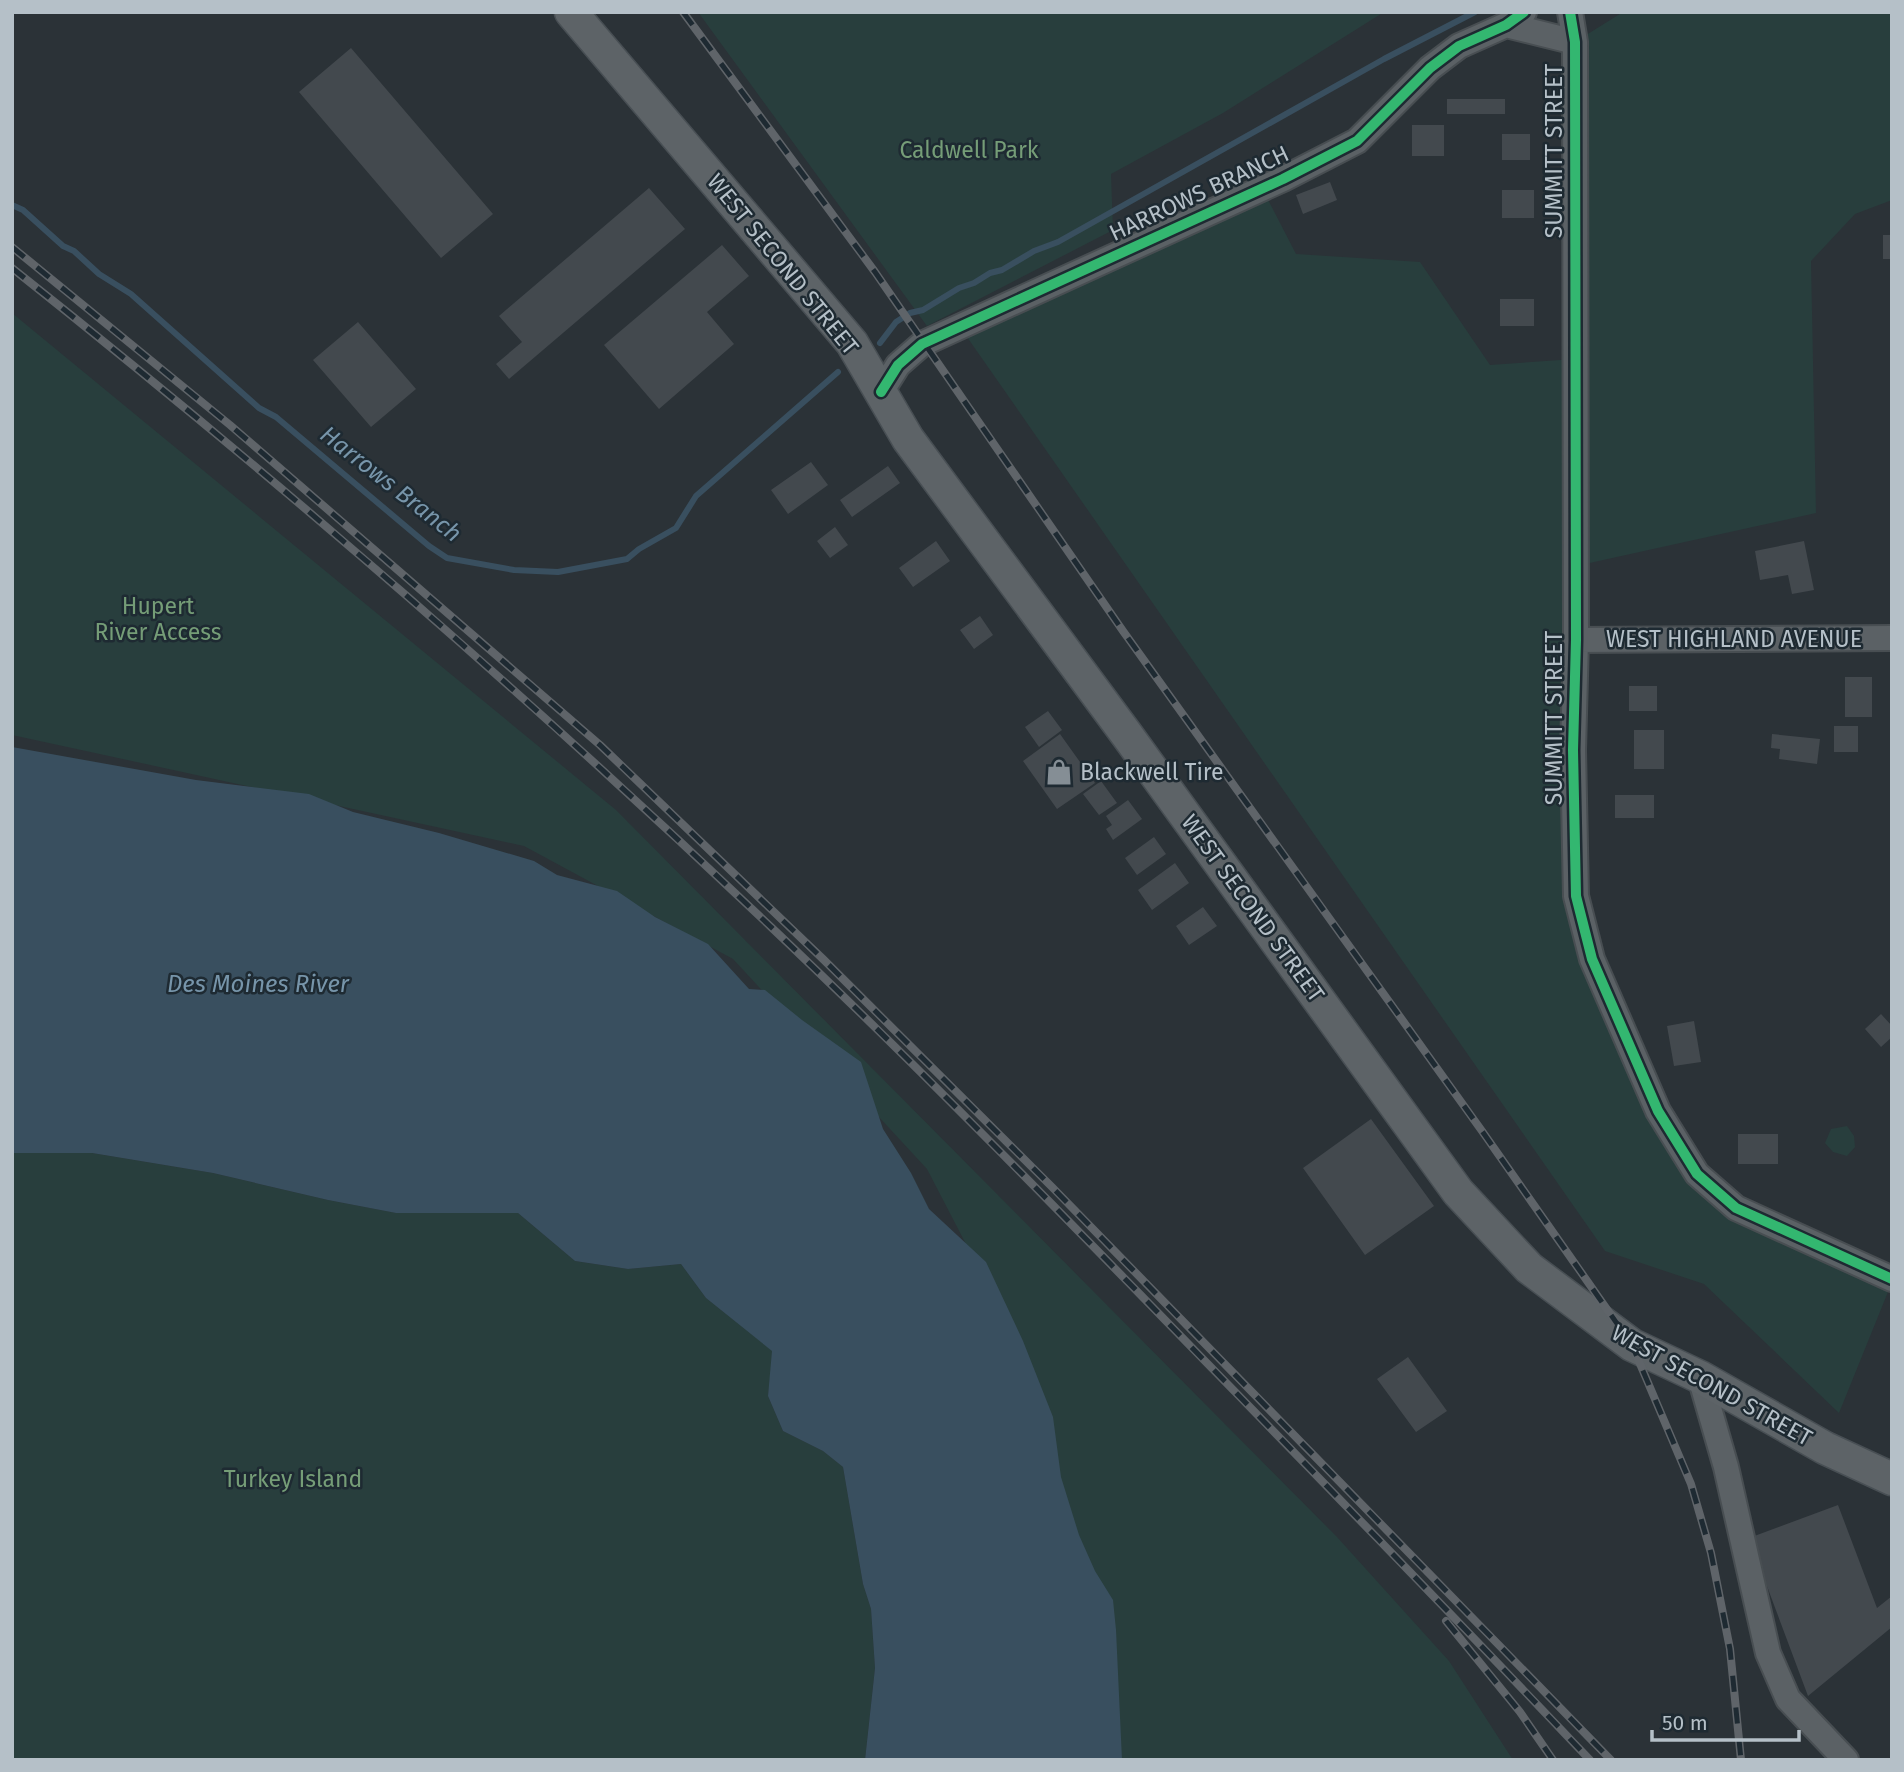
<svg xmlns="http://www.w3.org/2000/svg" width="1904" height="1772" font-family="'Fira Sans',sans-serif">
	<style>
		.green { fill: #283e3d }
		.water { fill: #394f5f }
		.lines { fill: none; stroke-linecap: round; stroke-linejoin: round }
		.stream { stroke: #394f5f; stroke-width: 6 }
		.building { fill: #43494e }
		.minor-casing { stroke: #484e52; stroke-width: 28 }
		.major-casing { stroke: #484f54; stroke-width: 35 }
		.minor { stroke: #5b6165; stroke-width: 24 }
		.major { stroke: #5d6367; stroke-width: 32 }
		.rail-casing { stroke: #5f6469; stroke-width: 8 }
		.rail { stroke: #1e2a32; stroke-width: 5; stroke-dasharray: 16; stroke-linecap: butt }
		.cycleway-casing { stroke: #1e2a32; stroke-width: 15 }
		.cycleway { stroke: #33b770; stroke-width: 10 }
		.labels { text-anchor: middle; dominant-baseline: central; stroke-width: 5; stroke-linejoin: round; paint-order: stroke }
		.park-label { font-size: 23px; fill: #759d77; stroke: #1e2a32 }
		.street-label { font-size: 23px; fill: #b5c0c8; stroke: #1e2a32 }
		.poi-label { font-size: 23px; fill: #b5c0c8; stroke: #1e2a32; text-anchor: start }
		.water-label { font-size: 24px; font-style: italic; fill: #7795aa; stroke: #1e2a32 }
	</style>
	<rect width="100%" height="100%" fill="#2b3237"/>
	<path class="green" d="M698 12H1384L1223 113 1111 174 1113 230 927 326Z
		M1623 12H1892V200L1855 214 1811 261 1816 513 1576 566V896L1697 1174 1892 1282 1839 1413 1704 1284 1605 1251 960 327 1262 188 1296 254 1420 262 1490 365 1575 359V42Z
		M12 313 616 810 1337 1537 1449 1661 1513 1760H1096L1008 1325 927 1169 733 959 524 846 12 735Z
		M1847 1126 1854 1136 1855 1147 1847 1156 1833 1152 1825 1143 1831 1129Z
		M12 1153H92L213 1173 328 1200 396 1213H518L575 1261 628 1269 681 1264 706 1298 773 1351 768 1396 783 1431 823 1451 843 1467 863 1584 871 1609 875 1668 865 1760H12Z"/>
	<path class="water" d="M12 747 196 780 309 794 353 812 439 833 534 861 557 875 617 891 655 917 708 944 749 989 765 990 802 1020 861 1062 883 1129 911 1173 929 1209 986 1262 1023 1341 1053 1417 1061 1477 1079 1535 1095 1571 1113 1600 1116 1630 1122 1760H865L875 1668 871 1609 863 1584 843 1467 823 1451 783 1431 768 1396 772 1351 706 1298 681 1264 628 1269 575 1261 518 1213H396L328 1200 213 1173 92 1153H12Z"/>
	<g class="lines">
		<path class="stream" d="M12 205 23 210 63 246 74 251 99 274 131 294 259 408 276 417 429 546 447 558 514 570 558 572 627 559 639 549 676 528 696 496 838 372
			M880 343 896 322 910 313 923 310 959 288 974 283 990 273 1002 270 1034 251 1058 242 1384 59 1475 12"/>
	</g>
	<path class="building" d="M351 48 493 214 441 258 299 92Z
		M1447 99H1505V114H1447Z
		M1412 125H1444V156H1412Z
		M1502 134H1530V160H1502Z
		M1330 182 1337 200 1303 214 1296 195Z
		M649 188 685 229 509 379 496 364 522 342 499 316Z
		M1502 190H1534V218H1502Z
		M1883 235H1892V259H1883Z
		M722 245 749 276 707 312 734 344 659 409 604 345Z
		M1500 299H1534V326H1500Z
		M358 322 416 389 371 427 313 360Z
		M811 462 828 485 788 514 771 490Z
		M888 466 900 483 852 517 840 500Z
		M835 527 848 545 830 558 817 541Z
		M936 541 950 561 913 587 899 568Z
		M1804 541 1814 590 1792 594 1788 575 1760 580 1755 551Z
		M980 616 993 635 974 649 960 630Z
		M1845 677H1872V717H1845Z
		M1629 686H1657V711H1629Z
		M1048 711 1062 730 1039 747 1025 727Z
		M1834 726H1858V752H1834Z
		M1634 730H1664V769H1634Z
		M1060 734 1095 783 1057 809 1023 761Z
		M1772 734 1820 739 1817 764 1779 759 1780 749 1771 748Z
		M1101 781 1117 803 1099 815 1083 794Z
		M1615 795H1654V818H1615Z
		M1128 800 1142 819 1113 840 1106 829 1112 825 1106 816Z
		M1154 837 1166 854 1137 875 1125 858Z
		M1175 863 1189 883 1152 910 1138 890Z
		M1203 907 1217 926 1189 945 1176 926Z
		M1881 1014 1892 1026V1037L1881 1047 1865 1029Z
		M1694 1021 1701 1062 1674 1066 1667 1026Z
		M1371 1119 1434 1206 1365 1255 1303 1168Z
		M1738 1134H1778V1164H1738Z
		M1408 1357 1447 1411 1416 1432 1377 1379Z
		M1838 1505 1877 1608 1892 1596V1627L1808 1696 1749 1538Z"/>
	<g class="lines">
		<g class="minor-casing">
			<path id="minor" d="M1570 12 1575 42 1576 640 1573 750 1576 896 1592 959 1658 1111 1697 1174 1736 1208 1892 1279
				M1506 25 1575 42
				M881 392 898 365 922 344 1283 179 1357 141 1430 68 1459 46 1506 25 1524 12
				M1576 640 1892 638
				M1700 1377 1726 1467 1768 1653 1788 1699 1846 1760"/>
		</g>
		<g class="major-casing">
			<path id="major" d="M571 12 852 343 908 439 1127 735 1458 1192 1529 1268 1632 1345 1700 1377 1825 1448 1892 1479"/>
		</g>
		<use href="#minor" class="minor"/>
		<use href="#major" class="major"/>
		<g class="rail-casing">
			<path id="rail" d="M683 12 875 272 1123 631 1482 1131 1632 1345 1691 1484 1711 1553 1730 1649 1741 1760
				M12 247 230 425 600 745 824 960 1052 1187 1611 1760
				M12 268C274 476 528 696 771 927 919 1067 1061 1213 1203 1359 1333 1492 1462 1625 1590 1760
				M1446 1621 1520 1712 1553 1760"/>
		</g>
		<use href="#rail" class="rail"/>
		<g class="cycleway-casing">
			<path id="cycleway" d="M1570 12 1575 42 1576 640 1573 750 1576 896 1592 959 1658 1111 1697 1174 1736 1208 1892 1279
				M881 392 898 365 922 344 1283 179 1357 141 1430 68 1459 46 1506 25 1524 12"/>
		</g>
		<use href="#cycleway" class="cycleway"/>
	</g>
	<defs>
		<g id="shop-bare" transform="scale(2.1)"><path d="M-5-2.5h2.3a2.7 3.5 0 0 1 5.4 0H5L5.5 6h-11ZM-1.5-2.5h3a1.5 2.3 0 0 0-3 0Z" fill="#858e95" stroke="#1e2a32" stroke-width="2.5" paint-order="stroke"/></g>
	</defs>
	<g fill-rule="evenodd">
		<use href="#shop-bare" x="1059" y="772"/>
	</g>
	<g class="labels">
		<g class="park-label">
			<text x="969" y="150">Caldwell Park</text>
			<text x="158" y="606">Hupert<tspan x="158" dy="26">River Access</tspan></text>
			<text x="293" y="1479">Turkey Island</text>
		</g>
		<g class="street-label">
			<text transform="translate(1554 151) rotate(-90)">SUMMITT STREET</text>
			<text transform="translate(1199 193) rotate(-25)">HARROWS BRANCH</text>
			<text transform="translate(783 264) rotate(51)">WEST SECOND STREET</text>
			<text x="1734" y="639">WEST HIGHLAND AVENUE</text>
			<text transform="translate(1554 718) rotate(-90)">SUMMITT STREET</text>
			<text transform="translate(1253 908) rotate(54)">WEST SECOND STREET</text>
			<text transform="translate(1712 1385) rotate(29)">WEST SECOND STREET</text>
		</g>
		<g class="poi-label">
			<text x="1080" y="772">Blackwell Tire</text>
		</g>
		<g class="water-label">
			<text transform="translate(391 484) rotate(38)">Harrows Branch</text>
			<text x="258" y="984">Des Moines River</text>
		</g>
	</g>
	<rect width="1904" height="1772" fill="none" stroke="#b5c0c8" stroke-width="28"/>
	<path d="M1652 1730v10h147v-10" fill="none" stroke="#b5c0c8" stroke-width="3.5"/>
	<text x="1662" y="1730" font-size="21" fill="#b5c0c8" stroke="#1e2a32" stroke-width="5" paint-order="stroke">50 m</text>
</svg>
